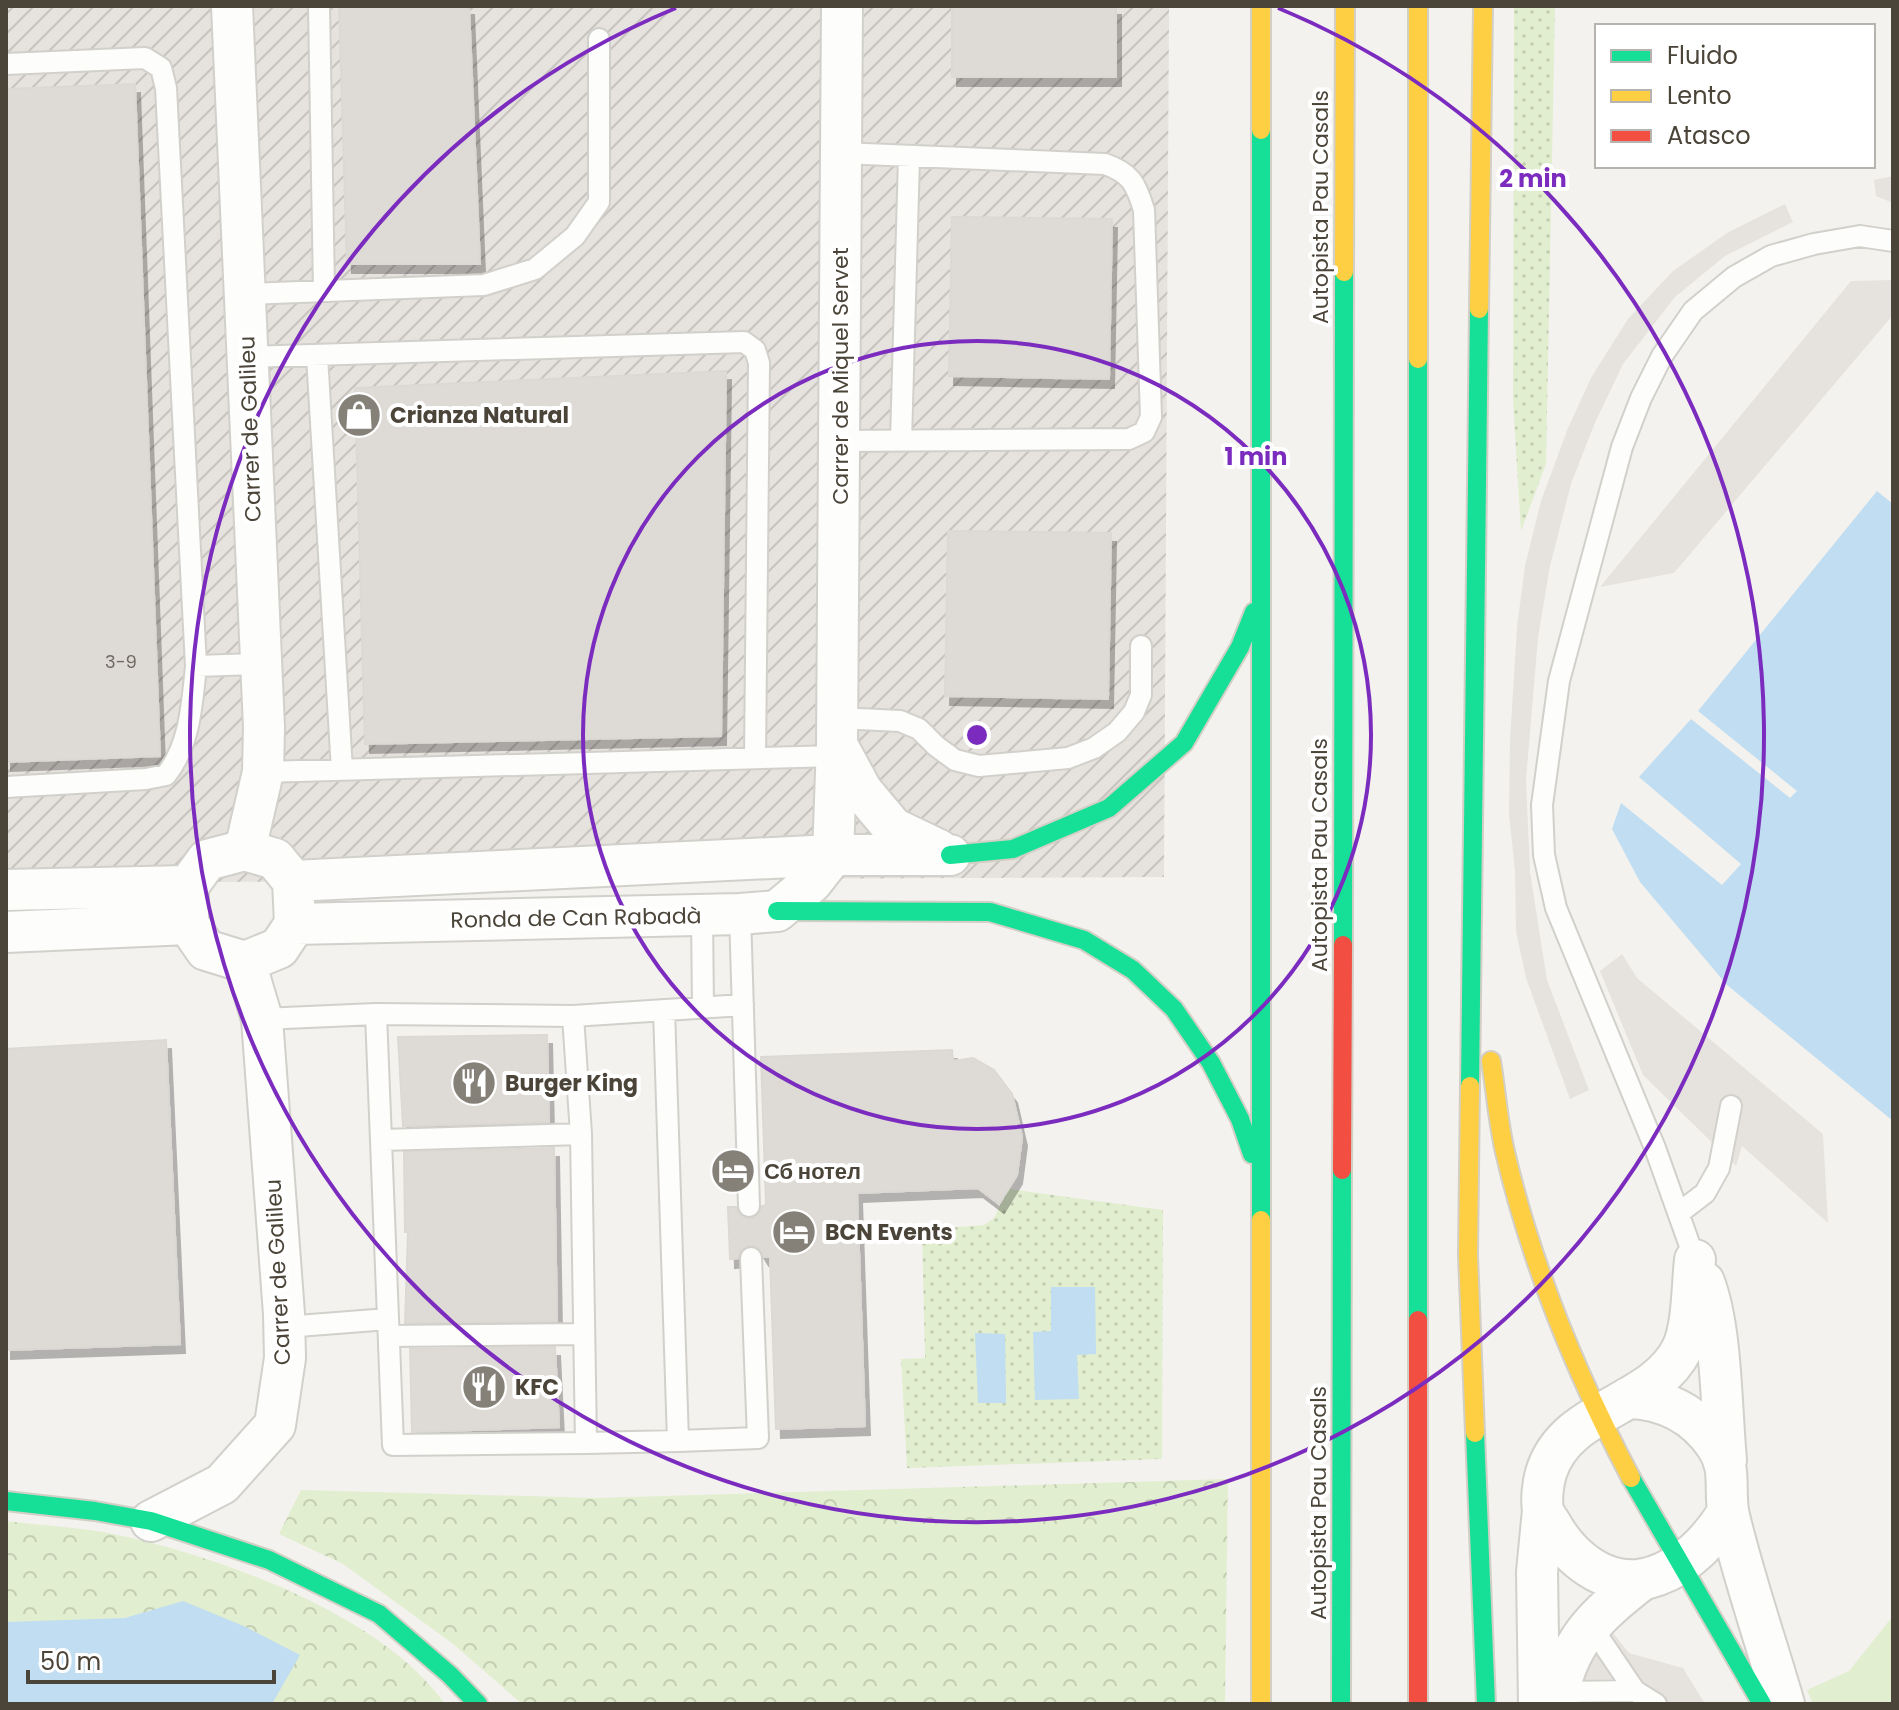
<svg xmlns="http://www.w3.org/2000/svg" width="1899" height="1710" font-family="Poppins,sans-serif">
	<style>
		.industrial { fill: url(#industrial-furrows) }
		.grass { fill: url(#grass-dots) }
		.forest { fill: url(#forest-crowns) }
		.pitch { fill: #e1eecf }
		.parking { fill: #e6e3df }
		.water { fill: #c0ddf1 }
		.building { fill: #dedbd6; stroke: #dcd9d4; stroke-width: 2; filter: url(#shadow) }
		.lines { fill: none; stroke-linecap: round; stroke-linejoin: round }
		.lane-casing { stroke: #d2d0cb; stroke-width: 24 }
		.street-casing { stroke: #d2d0cb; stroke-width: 44 }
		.fast-casing { stroke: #d3cfc5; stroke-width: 22 }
		.slow-casing { stroke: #d3cfc5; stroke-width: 22 }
		.jam-casing { stroke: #d3cfc5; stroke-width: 22 }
		.lane { stroke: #fdfdfc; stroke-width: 20 }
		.street { stroke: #fdfdfc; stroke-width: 40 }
		.fast { stroke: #16e098; stroke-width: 18 }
		.slow { stroke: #ffcf43; stroke-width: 18 }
		.jam { stroke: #f24e42; stroke-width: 18 }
		.ring { fill: none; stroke: #7b2cbf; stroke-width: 4 }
		.labels { text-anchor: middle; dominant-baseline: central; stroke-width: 8; stroke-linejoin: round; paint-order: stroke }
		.number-label { font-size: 18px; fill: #706a61 }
		.street-label { font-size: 22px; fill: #4b4439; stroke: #fff }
		.poi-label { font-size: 22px; font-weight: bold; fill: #4b4439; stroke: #fff; text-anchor: start }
		.centre { fill: #7b2cbf; stroke: #fff; stroke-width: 4 }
		.ring-label { font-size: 24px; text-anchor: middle; font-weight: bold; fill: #7b2cbf; stroke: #fff; stroke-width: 8; stroke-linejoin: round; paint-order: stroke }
	</style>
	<defs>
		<pattern id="industrial-furrows" width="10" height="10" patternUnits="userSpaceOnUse" patternTransform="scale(2)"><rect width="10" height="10" fill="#e6e2de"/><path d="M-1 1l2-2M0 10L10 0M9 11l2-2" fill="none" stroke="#c7c3bf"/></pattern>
		<pattern id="grass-dots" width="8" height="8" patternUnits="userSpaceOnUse" patternTransform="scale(2)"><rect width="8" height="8" fill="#e1eecf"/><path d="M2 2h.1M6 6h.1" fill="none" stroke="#c3cdb2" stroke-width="1.8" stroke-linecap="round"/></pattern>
		<pattern id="forest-crowns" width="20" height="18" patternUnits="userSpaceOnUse" patternTransform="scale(2)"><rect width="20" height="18" fill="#e1eecf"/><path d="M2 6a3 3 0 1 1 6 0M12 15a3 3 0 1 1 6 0" fill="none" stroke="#c3cdb2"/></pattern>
		<filter id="shadow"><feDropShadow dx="5" dy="9" stdDeviation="0" flood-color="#0004"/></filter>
	</defs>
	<rect width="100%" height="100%" fill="#f4f2ee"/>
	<path class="industrial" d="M6 6H1169L1164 877 6 883Z"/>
	<path class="grass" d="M1514 6H1555L1546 464 1521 531 1513 401Z
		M1008 1189 1163 1210 1162 1459 907 1468 901 1359 925 1358 922 1230 984 1225 994 1218Z"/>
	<path class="forest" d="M1228 1479 1225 1704H522L452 1643 343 1564 279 1534 301 1490 597 1498Z
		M6 1521C38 1525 71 1527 103 1532 210 1552 381 1613 445 1704H6Z"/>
	<path class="pitch" d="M1893 1616V1704H1813L1807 1690 1849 1671Z"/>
	<path class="parking" d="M1893 176V203L1876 196 1874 180Z
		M1785 204 1793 222 1725 256 1675 297 1623 364 1594 425 1571 484 1550 566 1538 638 1526 780 1530 872 1547 980 1589 1090 1570 1099 1526 978 1516 931 1515 871 1509 814 1510 740 1517 627 1525 566 1541 501 1568 428 1592 376 1628 319 1673 271 1727 233Z
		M1893 280V315L1674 573 1600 587 1851 281Z
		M1622 954 1637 978 1823 1134 1828 1223 1742 1146 1736 1166 1643 1075 1600 971Z
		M1610 1629 1629 1653 1683 1668 1705 1704H1568L1576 1674Z"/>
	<path class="water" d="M1877 491 1893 504V1121L1727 985 1640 882 1612 829 1621 803 1722 885 1741 864 1639 777 1691 719 1790 798 1797 791 1698 711Z
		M1051 1287H1095L1096 1354 1077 1355 1079 1399 1035 1400 1033 1332 1051 1331Z
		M975 1333 1005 1334 1006 1403H978Z
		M183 1601 246 1627 300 1655 272 1704H6V1622L125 1618Z"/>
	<path class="building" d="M339 6H469L480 264H347Z
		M952 6H1116V77H952Z
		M135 84 160 756 6 762V89Z
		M952 217 1112 219 1109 379 949 376Z
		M726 371 721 736 365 744 355 388Z
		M948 531 1111 533 1108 699 945 696Z
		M547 1035 549 1122 403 1126 398 1037Z
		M166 1040 180 1344 6 1350V1049Z
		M952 1050 953 1061 973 1058 994 1070 1012 1094 1022 1137 1017 1175 999 1204 978 1188 857 1193 865 1426 776 1429 770 1257H764L758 1247 750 1245 740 1251 738 1258 730 1259 728 1207H736L738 1213 749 1219 756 1217 762 1206 766 1205 761 1057Z
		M554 1148 557 1321 405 1323 408 1232H405L404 1152Z
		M555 1347 559 1427 412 1432 410 1349Z"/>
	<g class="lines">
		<g class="lane-casing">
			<path id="lane" d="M319 6 324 291
				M6 64 145 58 161 68 166 88 196 666C192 704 190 745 166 775L146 779 6 787
				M245 294 484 285 535 269 575 236 599 202V39
				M317 356 342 770
				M247 357 744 342 755 350 759 363 755 758
				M839 441 1129 439 1144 432 1151 417 1144 210C1136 184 1131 173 1105 164L841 153
				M901 441 909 157
				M196 666 259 664
				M837 718 900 721 919 729 936 746 955 760 979 766 1068 758 1094 748 1117 732 1134 712 1141 695V646
				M263 772 837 756
				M740 914 749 1206
				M702 915 703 1008
				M664 1010 678 1441 758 1438 751 1258
				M376 1014 573 1016 581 1134 586 1443 393 1445Z
				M573 1016 743 1005
				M262 1019 376 1014
				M382 1140 581 1134
				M1679 1213 1705 1193 1719 1168 1731 1106
				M1695 1260 1655 1148 1556 908 1544 855 1542 805 1559 681 1622 447 1641 398 1662 356 1693 311 1734 277 1771 256 1814 244 1860 236 1893 241
				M285 1327 388 1319
				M389 1336 583 1334
				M586 1443 678 1441
				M1591 1626 1635 1691 1656 1704
				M1558 1692 1635 1691"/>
		</g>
		<g class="street-casing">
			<path id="street" d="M232 6 264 727 263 772 245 850
				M837 745 862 791 893 828 939 850
				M245 850 275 859 293 881 295 924 279 948 245 962 206 950 188 924V886L207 860Z
				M293 881 833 855H950
				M6 890 188 886
				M295 924 740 914 777 911 812 882 833 855 837 745 842 6
				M6 932 188 924
				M1695 1260C1692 1286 1693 1326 1682 1349 1653 1407 1566 1407 1546 1473 1543 1483 1541 1500 1543 1510 1544 1515 1549 1521 1552 1526 1570 1558 1605 1587 1645 1579 1682 1570 1709 1543 1728 1512
				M1704 1282C1722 1329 1721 1408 1726 1460
				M1628 1398C1665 1399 1695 1414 1716 1445 1733 1470 1723 1490 1729 1516 1744 1579 1766 1642 1784 1704
				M151 1521 222 1484 275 1425 285 1358 284 1314 262 1019 245 962
				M1539 1704 1537 1572 1543 1510
				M1556 1704C1567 1642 1594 1617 1643 1579"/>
		</g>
		<g class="fast-casing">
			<path id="fast" d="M1261 130V1220
				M1418 359V1320
				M950 855 1013 849 1109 808 1184 743 1240 647 1254 612
				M777 911 990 912 1084 940 1133 970 1174 1009 1211 1063 1240 1119 1252 1154
				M1343 945 1344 272
				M1470 1086 1479 309
				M1475 1433 1486 1704
				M1631 1478 1762 1704
				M6 1501 95 1511 151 1521 269 1560 379 1614 450 1675 478 1704
				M1341 1704 1342 1170"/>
		</g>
		<g class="slow-casing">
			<path id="slow" d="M1261 6V130
				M1418 6V359
				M1344 272 1345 6
				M1479 309 1483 6
				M1491 1061C1496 1091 1498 1122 1505 1152 1532 1267 1576 1374 1631 1478
				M1470 1086 1468 1255 1475 1433
				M1261 1220V1704"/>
		</g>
		<g class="jam-casing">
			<path id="jam" d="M1342 1170 1343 945
				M1418 1320V1704"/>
		</g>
		<use href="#lane" class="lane"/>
		<use href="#street" class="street"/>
		<use href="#fast" class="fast"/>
		<use href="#slow" class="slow"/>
		<use href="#jam" class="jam"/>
	</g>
	<g class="ring">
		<circle cx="977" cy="735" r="394"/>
		<path d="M1278 8A787 787 0 1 1 676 8"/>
	</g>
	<defs>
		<g id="shop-disc" transform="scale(2.3)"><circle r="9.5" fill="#868178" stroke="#fff"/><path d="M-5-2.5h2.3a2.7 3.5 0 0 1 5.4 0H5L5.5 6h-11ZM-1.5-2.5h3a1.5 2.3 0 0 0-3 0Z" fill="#fff"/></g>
		<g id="restaurant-disc" transform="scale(2.3)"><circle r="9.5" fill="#868178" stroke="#fff"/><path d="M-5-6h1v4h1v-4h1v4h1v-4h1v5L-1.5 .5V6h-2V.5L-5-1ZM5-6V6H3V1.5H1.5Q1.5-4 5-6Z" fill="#fff"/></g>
		<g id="hotel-disc" transform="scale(2.3)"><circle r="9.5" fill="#868178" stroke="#fff"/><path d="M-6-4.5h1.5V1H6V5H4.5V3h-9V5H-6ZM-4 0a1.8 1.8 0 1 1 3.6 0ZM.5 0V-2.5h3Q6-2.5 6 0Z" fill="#fff"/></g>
	</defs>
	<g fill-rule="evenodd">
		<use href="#shop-disc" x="359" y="415"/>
		<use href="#restaurant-disc" x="474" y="1083"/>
		<use href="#hotel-disc" x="733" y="1171"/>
		<use href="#hotel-disc" x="794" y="1232"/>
		<use href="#restaurant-disc" x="484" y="1387"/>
	</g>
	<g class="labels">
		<g class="number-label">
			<text x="121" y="661">3-9</text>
		</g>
		<g class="street-label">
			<text transform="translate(1320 207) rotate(-90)">Autopista Pau Casals</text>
			<text transform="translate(840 376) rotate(-90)">Carrer de Miquel Servet</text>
			<text transform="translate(250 429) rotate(-92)">Carrer de Galileu</text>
			<text transform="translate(1319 855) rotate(-90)">Autopista Pau Casals</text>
			<text transform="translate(576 918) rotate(-1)">Ronda de Can Rabadà</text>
			<text transform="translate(278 1272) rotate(-93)">Carrer de Galileu</text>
			<text transform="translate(1318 1503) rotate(-90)">Autopista Pau Casals</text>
		</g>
		<g class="poi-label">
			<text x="390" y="415">Crianza Natural</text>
			<text x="505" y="1083">Burger King</text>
			<text x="764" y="1171">Сб нотел</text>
			<text x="825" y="1232">BCN Events</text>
			<text x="515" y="1387">KFC</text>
		</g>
	</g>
	<circle cx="977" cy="735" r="12" class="centre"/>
	<g class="ring-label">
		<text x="1533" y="187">2 min</text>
		<text x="1256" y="465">1 min</text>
	</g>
	<rect width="1899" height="1710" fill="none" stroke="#4b4439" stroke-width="16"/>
	<rect x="1595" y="24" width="280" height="144" fill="#ffffff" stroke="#b7b4b0" stroke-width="2"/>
	<rect x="1611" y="50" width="40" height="12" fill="#16e098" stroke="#b7b4b0" stroke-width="2"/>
	<text x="1667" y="64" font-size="24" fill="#4b4439">Fluido</text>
	<rect x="1611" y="90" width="40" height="12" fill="#ffcf43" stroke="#b7b4b0" stroke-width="2"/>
	<text x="1667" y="104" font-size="24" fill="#4b4439">Lento</text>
	<rect x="1611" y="130" width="40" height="12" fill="#f24e42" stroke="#b7b4b0" stroke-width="2"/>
	<text x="1667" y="144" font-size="24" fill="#4b4439">Atasco</text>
	<path d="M28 1670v12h246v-12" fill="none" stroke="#4b4439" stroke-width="4"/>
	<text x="40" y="1670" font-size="24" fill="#4b4439" stroke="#ffffff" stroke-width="6" paint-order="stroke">50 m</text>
</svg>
